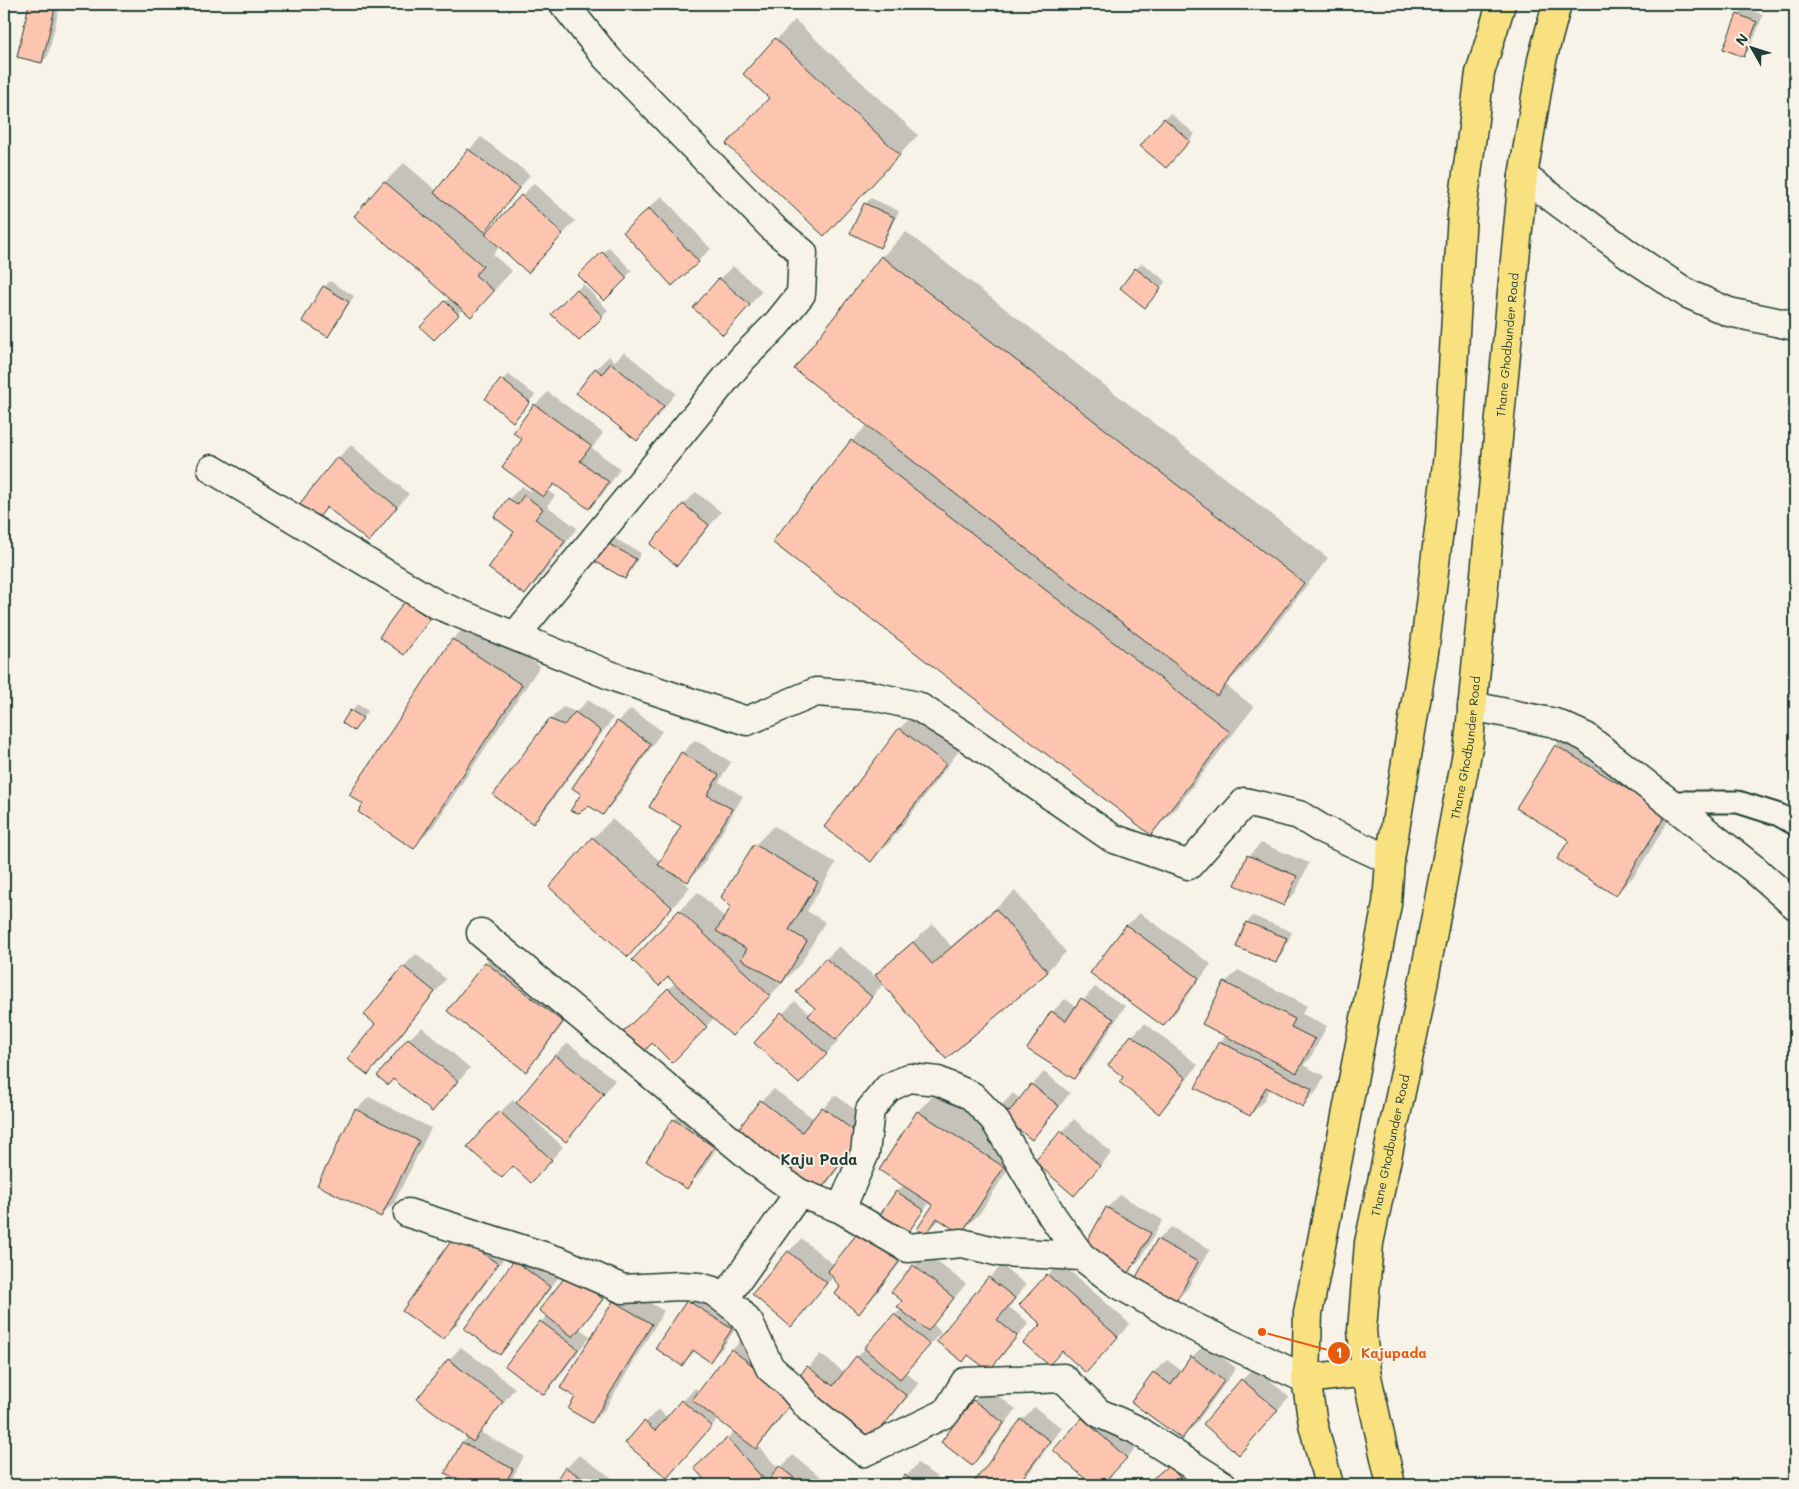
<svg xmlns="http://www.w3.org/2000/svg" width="1799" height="1489" font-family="Mali,sans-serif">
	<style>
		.green { fill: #9be2b0; stroke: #5d9072 }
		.shadow { fill: #0003 }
		.building { fill: #fdc5b0; stroke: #1f3d34 }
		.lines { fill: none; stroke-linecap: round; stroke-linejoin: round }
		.service-casing { stroke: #1f3d34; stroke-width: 25 }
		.minor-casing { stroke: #1f3d34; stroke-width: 31 }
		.primary-casing { stroke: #1f3d34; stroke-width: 31 }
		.service { stroke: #f7f3e8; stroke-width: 21 }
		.minor { stroke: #f7f3e8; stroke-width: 28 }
		.primary { stroke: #fae180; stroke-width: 28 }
		.labels { text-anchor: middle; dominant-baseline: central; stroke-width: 4; stroke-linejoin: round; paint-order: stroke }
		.street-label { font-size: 12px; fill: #1f3d34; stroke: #f7f3e8 }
		.quarter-label { font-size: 15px; font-weight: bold; fill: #1f3d34; stroke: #f7f3e8 }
		.leader { fill: none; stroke: #e8590c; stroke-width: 2 }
		.callout-dot { fill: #e8590c; stroke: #f7f3e8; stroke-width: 2 }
		.mark-label { font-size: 15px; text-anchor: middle; font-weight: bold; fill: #fff }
		.callout-label { font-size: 14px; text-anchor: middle; font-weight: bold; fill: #e8590c; stroke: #f7f3e8; stroke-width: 4; stroke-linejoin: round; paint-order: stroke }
	</style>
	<rect width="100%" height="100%" fill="#f7f3e8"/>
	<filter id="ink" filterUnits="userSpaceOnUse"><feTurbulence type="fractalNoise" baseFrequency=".02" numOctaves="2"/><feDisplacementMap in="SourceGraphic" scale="10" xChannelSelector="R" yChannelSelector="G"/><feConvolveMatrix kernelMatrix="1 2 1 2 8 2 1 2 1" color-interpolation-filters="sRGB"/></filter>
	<g filter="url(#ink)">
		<path class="green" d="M372 1480 376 1485H4V1481Z"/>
		<path class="shadow" d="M30 4H60L48 56 42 62 18 56Z
			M1744 8 1763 15 1750 49 1744 55 1738 15Z
			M795 20 918 135 843 215 771 98 744 74Z
			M1170 113 1195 134 1172 161 1164 119Z
			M481 137 530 175 497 218 484 231 487 234 534 183 575 221 540 259 500 246 493 255 512 271 471 315 463 308 434 339 422 327 450 297 356 216 385 182 404 163 437 191 469 150Z
			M662 196 711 249 698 261 637 219Z
			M871 198 899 211 885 240 879 246 852 233 865 204Z
			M906 232 1328 558 1242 669 1226 685 1254 707 1176 808 1151 833 774 542 852 441 868 424 882 257Z
			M609 247 632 271 604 299 580 275Z
			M1142 263 1166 281 1151 300 1136 269Z
			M733 266 762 291 736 321 720 279Z
			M330 281 354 296 333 329 327 335 324 287Z
			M583 284 608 310 579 339 553 314Z
			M624 352 676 393 649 427 636 439 596 369 609 356 615 361Z
			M508 374 535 395 519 414 487 399Z
			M548 392 603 433 592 448 620 469 602 495 589 508 555 484 548 491 555 496 547 506 577 528 538 581 525 593 516 531 509 499 522 486 530 492 533 488 524 439 515 433 535 405Z
			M351 445 409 494 369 540 328 507 315 520 299 507 338 458Z
			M696 492 721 512 689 552 676 564 683 505Z
			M605 533 641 553 631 571 625 577 589 557Z
			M406 601 435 612 403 654Z
			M472 620 540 666 432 828 413 847 365 804 351 795 453 639Z
			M588 700 613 718 545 810 533 822 550 720 563 707 576 712Z
			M357 704 368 711 354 729 344 722Z
			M631 709 662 731 615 801 603 813 582 794 618 722Z
			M918 710 964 744 890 842 871 861 900 728Z
			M1574 727 1685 794 1635 875 1616 894 1571 839 1555 746Z
			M695 740 731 762 719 782 743 796 701 868 688 880 675 874 690 887 647 937 628 956 593 838 612 819 661 862 683 825 682 753Z
			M774 826 836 863 807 911 825 922 801 963 751 1016 714 1018 672 1061 652 1042 625 1032 676 982 679 911 698 892 725 918 732 906 755 845Z
			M1261 843 1309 863 1296 892 1283 905 1249 856Z
			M1015 891 1066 952 1047 971 946 1057 884 983 836 1038 839 1040 812 1070 755 1043 795 1001 811 1015 817 1008 826 959 839 946 875 977 896 956 933 924 951 946Z
			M1140 913 1211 964 1176 1012 1163 1025 1092 973 1127 925Z
			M1253 916 1292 932 1282 955 1276 961 1238 946 1247 922Z
			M498 950 575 1009 538 1057 525 1070 485 963Z
			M416 954 446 979 381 1061 368 1074 377 1023 403 967Z
			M1238 970 1307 1006 1302 1014 1327 1026 1310 1059 1303 1065 1324 1076 1316 1092 1303 1105 1270 1088 1263 1102 1250 1115 1220 1042 1227 1035 1225 983Z
			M1095 987 1125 1006 1087 1065 1074 1078 1029 1048 1052 1012 1065 999 1077 1007Z
			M1145 1023 1198 1065 1172 1099 1159 1112 1125 1077 1109 1065 1132 1036Z
			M422 1027 470 1068 432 1111 393 1078 409 1039Z
			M568 1043 615 1080 578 1127 565 1140 523 1106 522 1108 563 1147 543 1169 500 1112 513 1100 517 1104 555 1055Z
			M1044 1072 1070 1093 1044 1126 1031 1139 996 1111 1013 1093 1020 1099Z
			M774 1089 814 1119 835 1095 873 1123 828 1182 815 1195 761 1101Z
			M937 1092 1022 1147 980 1213 961 1232 941 1219 926 1233 935 1205 930 1202 907 1232 897 1192 904 1185 880 1170 918 1111Z
			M369 1097 431 1128 394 1203 381 1215 356 1110Z
			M687 1107 726 1134 699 1175 686 1188 674 1120Z
			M1074 1119 1112 1153 1086 1181 1062 1132Z
			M1120 1195 1163 1220 1141 1258 1129 1271 1107 1208Z
			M1171 1227 1210 1249 1187 1289 1175 1302 1158 1240Z
			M860 1232 911 1249 872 1299 859 1312 834 1276 791 1325 754 1294 789 1251 802 1239 834 1265Z
			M457 1235 509 1251 456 1325 443 1338Z
			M926 1253 966 1284 933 1324 941 1332 905 1372 919 1383 884 1426 872 1439 805 1387 768 1435 758 1446 779 1469 793 1455 831 1485H711L695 1468 735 1431 718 1419 667 1477 627 1443 658 1409 668 1418 695 1388 700 1392 732 1350 744 1337 799 1379 820 1354 845 1373 857 1357 901 1309 914 1266Z
			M515 1261 561 1274 512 1341 500 1354Z
			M1060 1262 1130 1324 1099 1358 1063 1350 1042 1324 1048 1275Z
			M1002 1265 1026 1285 1009 1307 1029 1323 1001 1357 989 1370 969 1354 938 1341 989 1278Z
			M570 1273 615 1286 580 1329 590 1336 556 1381 543 1394 507 1366 547 1315Z
			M700 1288 744 1316 723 1347 710 1360 696 1350 682 1365 656 1348 688 1300Z
			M627 1289 664 1311 605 1409 592 1422 576 1397 562 1388 614 1301Z
			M1205 1344 1236 1368 1195 1425 1182 1438 1133 1402 1154 1372 1167 1360 1182 1371 1192 1357Z
			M461 1347 515 1388 480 1432 524 1456 509 1485H471L447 1472 463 1442 468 1437 449 1360Z
			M1255 1367 1289 1397 1239 1453 1242 1380Z
			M987 1388 1016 1409 985 1452 972 1464 943 1442 974 1400Z
			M1095 1406 1139 1445 1101 1485H1094L1055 1450Z
			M1034 1407 1062 1428 1020 1485H974L1022 1420Z
			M1182 1454 1205 1485H1145Z
			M579 1455 622 1485H554L566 1468Z
			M918 1463 947 1485H899Z"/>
		<path class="building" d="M29 4H37L55 8 42 63 17 57Z
			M1737 14 1757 22 1744 57 1723 49Z
			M775 38 900 155 824 236 726 144 769 98 743 74Z
			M1164 118 1190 141 1166 168 1140 146Z
			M468 149 519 188 485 232 434 193Z
			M384 181 483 266 475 275 494 291 471 317 354 216Z
			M521 195 563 234 528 273 485 234Z
			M864 203 894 217 880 248 850 233Z
			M649 208 699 262 672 286 623 232Z
			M602 252 627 278 604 301 578 275Z
			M881 256 1304 583 1217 696 794 369Z
			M1135 268 1161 288 1145 308 1120 288Z
			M719 278 750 305 723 335 693 308Z
			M323 286 349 302 328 337 302 321Z
			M576 289 603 317 579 341 551 314Z
			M445 301 459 315 434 340 420 327Z
			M611 363 664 406 637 441 576 393 595 368 602 374Z
			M501 379 530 402 513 422 485 399Z
			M534 404 591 446 580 461 609 482 589 509 554 484 543 497 502 467 522 439 513 433Z
			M851 440 1230 732 1151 835 772 542Z
			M337 457 397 507 369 542 327 507 315 522 297 507Z
			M524 495 543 509 535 519 565 541 525 595 488 568 514 532 494 517 508 498 517 505Z
			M683 504 709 525 677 566 650 544Z
			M598 538 636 559 625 579 588 557Z
			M405 601 430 619 404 655 379 637Z
			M452 639 522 685 414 849 358 812 363 804 349 795Z
			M350 710 363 718 354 731 342 723Z
			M575 712 601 731 533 824 493 795 549 719 564 725Z
			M617 721 651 744 603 815 589 806 579 813 570 811 581 794 572 788Z
			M899 728 946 764 871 862 824 827Z
			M1555 745 1667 813 1616 896 1557 859 1569 840 1516 808Z
			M681 752 719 775 707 795 732 809 688 882 658 865 681 826 649 807Z
			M592 837 672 907 628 957 549 887Z
			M754 844 818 882 789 930 807 941 782 983 741 959 747 949 716 931 731 907 721 897Z
			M1247 855 1297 876 1284 906 1235 885Z
			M996 909 1048 972 946 1059 875 975 913 942 932 964Z
			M679 910 770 996 732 1036 668 977 659 986 632 960Z
			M1246 922 1287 938 1276 963 1236 947Z
			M1126 925 1199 978 1163 1026 1090 973Z
			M825 958 872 997 836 1040 808 1016 815 1008 796 992Z
			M485 962 563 1022 526 1072 447 1011Z
			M403 966 435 992 368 1075 347 1059 375 1024 364 1015Z
			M1224 982 1295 1019 1291 1027 1315 1039 1297 1073 1202 1024Z
			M668 988 707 1027 672 1063 652 1043 643 1053 623 1032Z
			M1081 998 1114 1019 1074 1079 1027 1049 1051 1011 1066 1021Z
			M781 1012 827 1054 799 1084 754 1043Z
			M1131 1035 1186 1078 1159 1114 1119 1082 1123 1077 1108 1065Z
			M408 1038 458 1081 432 1112 393 1079 388 1085 377 1076Z
			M1219 1041 1312 1089 1303 1107 1266 1087 1250 1116 1195 1088Z
			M555 1055 604 1094 566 1142 516 1103Z
			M1031 1084 1059 1106 1032 1140 995 1111 999 1105 1009 1112Z
			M760 1100 802 1132 822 1107 861 1136 815 1197 734 1135Z
			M355 1109 419 1141 381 1217 317 1185Z
			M499 1111 552 1160 531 1183 513 1166 502 1178 467 1147Z
			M917 1111 1004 1167 961 1234 937 1218 926 1235 917 1229 933 1205 879 1170Z
			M673 1119 714 1147 687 1189 646 1161Z
			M1061 1131 1100 1166 1074 1196 1034 1161Z
			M896 1191 924 1210 907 1234 880 1215Z
			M1106 1207 1151 1233 1129 1273 1084 1247Z
			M859 1231 899 1262 859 1314 835 1294 840 1287 828 1271Z
			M456 1234 498 1264 443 1340 402 1311Z
			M1157 1239 1198 1262 1175 1303 1134 1281Z
			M788 1251 827 1283 791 1327 752 1294Z
			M514 1260 550 1287 500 1355 464 1329Z
			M913 1265 954 1298 928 1331 897 1307 902 1301 891 1292Z
			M569 1272 603 1299 573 1337 539 1310Z
			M1047 1274 1118 1337 1086 1373 1062 1351 1049 1365 1023 1343 1041 1324 1019 1305Z
			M988 1277 1015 1298 997 1320 1017 1336 989 1371 968 1355 963 1362 936 1341Z
			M687 1300 732 1329 710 1362 693 1350 682 1366 655 1348Z
			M613 1301 652 1324 592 1423 568 1409 575 1397 560 1388Z
			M894 1314 930 1345 900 1379 864 1348Z
			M540 1321 578 1349 544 1395 505 1366Z
			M731 1349 795 1398 756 1449 692 1400Z
			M856 1356 907 1396 872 1440 796 1381 807 1366 833 1386Z
			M1191 1356 1224 1381 1182 1439 1131 1402 1153 1372 1171 1385Z
			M448 1359 503 1402 473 1442 417 1399Z
			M1241 1379 1278 1410 1239 1455 1203 1424Z
			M681 1400 712 1426 667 1478 625 1443 644 1421 655 1431Z
			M973 1400 1004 1423 972 1466 941 1442Z
			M1082 1418 1127 1458 1102 1485H1092L1053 1450Z
			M1021 1419 1050 1441 1017 1485H972Z
			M727 1438 769 1485H709L694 1468Z
			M462 1442 513 1469 504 1485H469L445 1473Z
			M1169 1465 1186 1485H1145Z
			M779 1466 803 1485H774L769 1480Z
			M565 1467 592 1485H553Z
			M905 1475 918 1485H897Z"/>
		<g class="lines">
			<g class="service-casing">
				<path id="service" d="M1671 802H1738L1779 815 1795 824"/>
			</g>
			<g class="minor-casing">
				<path id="minor" d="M1523 176 1631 256 1688 294 1729 312 1795 326
					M212 469 436 604 617 678 747 721 816 692 873 696 917 706 962 734 1112 838 1189 865 1245 802 1299 815 1320 828 1390 860
					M515 636 742 359 776 325 801 294 803 253 774 229 607 58 564 4
					M1472 706 1555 723 1586 737 1754 869 1795 905
					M481 933 760 1165 799 1193 841 1209 908 1248 962 1243 999 1252 1081 1256
					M841 1209 865 1153 870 1110 888 1088 909 1078 938 1081 972 1096 994 1119 1053 1217 1081 1256 1115 1282 1194 1327 1306 1379
					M408 1213 559 1261 623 1289 680 1286 699 1287 713 1291 738 1310 749 1323 770 1368 789 1384 810 1409 864 1452 946 1413 965 1382 1063 1378 1099 1413 1135 1429 1223 1485
					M725 1298 799 1193"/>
			</g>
			<g class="primary-casing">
				<g id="primary">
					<path d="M1306 1379 1366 1372"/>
					<path d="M1329 1485 1313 1424 1306 1379 1308 1313 1387 904 1390 860 1425 646 1448 455 1462 213 1480 73 1501 4"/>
					<path id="s1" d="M1391 1485 1366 1372 1362 1330 1369 1243 1417 1016 1469 742 1523 176 1542 60 1557 4"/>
				</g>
			</g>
			<use href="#service" class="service"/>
			<use href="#minor" class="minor"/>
			<use href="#primary" class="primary"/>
		</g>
	</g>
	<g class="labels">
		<g class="street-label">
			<text stroke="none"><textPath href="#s1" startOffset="1155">Thane Ghodbunder Road</textPath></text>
			<text stroke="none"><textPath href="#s1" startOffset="750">Thane Ghodbunder Road</textPath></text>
			<text stroke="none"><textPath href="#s1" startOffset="345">Thane Ghodbunder Road</textPath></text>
		</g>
		<g class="quarter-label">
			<text x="819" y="1159">Kaju Pada</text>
		</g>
	</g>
	<path class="leader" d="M1262 1332L1339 1353"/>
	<g class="callout-dot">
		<circle cx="1262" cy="1332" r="5"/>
		<circle cx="1339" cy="1353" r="12"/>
	</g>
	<g class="mark-label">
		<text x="1339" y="1358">1</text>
	</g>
	<g class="callout-label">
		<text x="1394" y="1358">Kajupada</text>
	</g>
	<rect width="1799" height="1489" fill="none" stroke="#f7f3e8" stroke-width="20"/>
	<rect x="10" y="10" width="1779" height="1469" fill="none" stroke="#1f3d34" stroke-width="2" filter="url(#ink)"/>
	<g transform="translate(1752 48) rotate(309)" stroke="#f7f3e8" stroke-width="4" paint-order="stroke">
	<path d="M0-4L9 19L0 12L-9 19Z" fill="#1f3d34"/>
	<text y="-8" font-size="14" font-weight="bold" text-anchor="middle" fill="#1f3d34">N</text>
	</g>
</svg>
